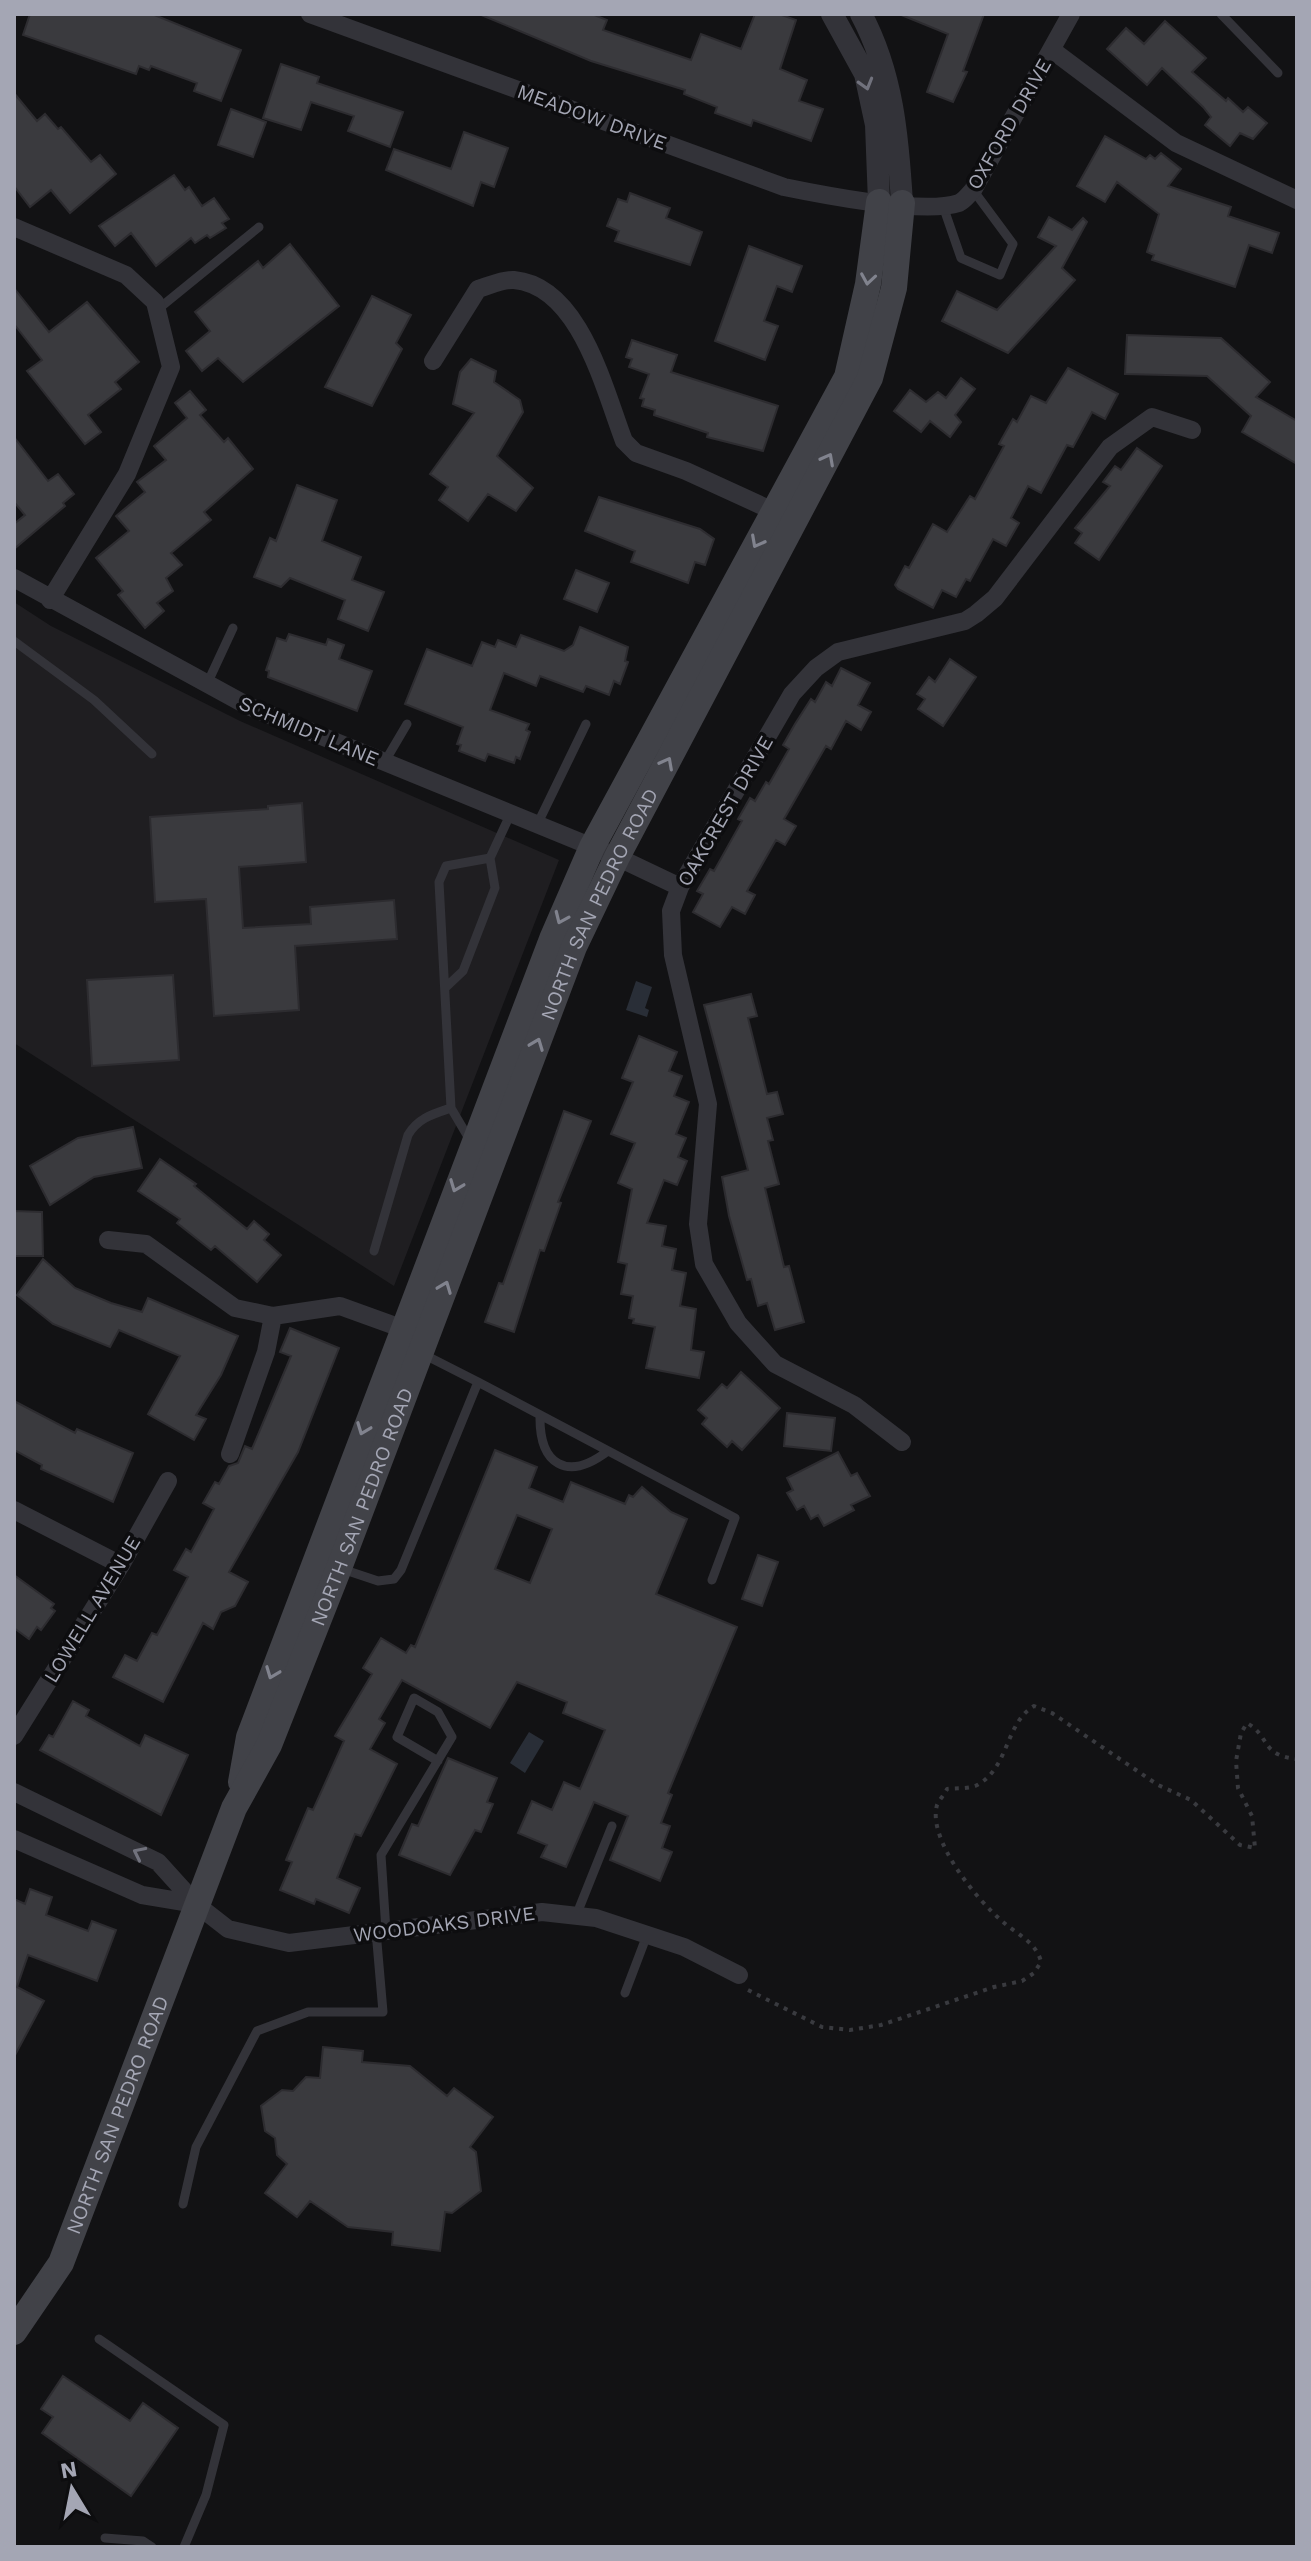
<svg xmlns="http://www.w3.org/2000/svg" width="1311" height="2561" font-family="'Work Sans',sans-serif">
	<style>
		.built { fill: #1f1e21 }
		.water { fill: #292e37 }
		.building { fill: #3a3a3e; stroke: #2d2c30; stroke-width: 2; fill-rule: evenodd }
		.lines { fill: none; stroke-linecap: round; stroke-linejoin: round }
		.path { stroke: #393a3f; stroke-width: 4; stroke-dasharray: 4 6; stroke-linecap: butt }
		.service { stroke: #333339; stroke-width: 9 }
		.minor { stroke: #333339; stroke-width: 18 }
		.tertiary { stroke: #333339; stroke-width: 22 }
		.secondary { stroke: #414248; stroke-width: 26 }
		.oneway { stroke: #71727d }
		.oneway2 { stroke: #81838e }
		.labels { text-anchor: middle; dominant-baseline: central; stroke-width: 7; stroke-linejoin: round; paint-order: stroke }
		.street-label { font-size: 20px; fill: #a4a6b4; stroke: #0d0d0f }
	</style>
	<rect width="100%" height="100%" fill="#121214"/>
	<path class="built" d="M14 602 51 626 240 721 559 860 394 1286 14 1043Z"/>
	<path class="water" d="M636 981 652 987 645 1008 649 1010 647 1017 626 1010Z
		M529 1732 544 1741 525 1773 510 1763Z"/>
	<path class="building" d="M30 14H152L241 50 221 101 194 91 197 83 151 66 149 70 139 66 136 74 23 35Z
		M479 14H592L607 20 603 30 691 60 701 34 741 49 755 14H779L796 20 780 69 807 80 799 101 823 109 811 141 753 120 751 126 715 113 717 107 684 94 685 90 591 61Z
		M899 14H984L963 71 967 72 953 102 927 92 948 34Z
		M1165 21 1206 58 1192 72 1226 101 1228 98 1243 112 1248 107 1267 123 1253 139 1240 133 1230 146 1205 125 1211 117 1203 107 1162 68 1147 85 1107 49 1126 28 1144 44Z
		M281 64 319 77 317 83 403 112 390 147 348 131 354 116 311 102 301 130 263 118Z
		M14 93 37 121 45 114 58 129 61 127 91 162 100 155 116 174 70 213 51 190 30 207 14 186Z
		M231 109 266 122 253 157 218 145Z
		M464 132 508 148 494 187 481 182 473 206 386 170 394 149 451 169Z
		M1105 136 1146 159 1150 155 1155 159 1161 153 1181 169 1168 186 1231 207 1228 216 1279 233 1272 253 1249 245 1235 287 1152 260 1154 255 1147 252 1159 214 1117 182 1105 202 1077 186Z
		M174 175 185 190 189 187 202 206 214 198 229 219 222 223 226 228 210 238 207 235 195 243 191 238 156 266 131 233 115 246 99 226Z
		M630 193 670 208 666 218 702 232 690 265 615 241 619 231 607 226 618 199 627 202Z
		M1049 217 1072 230 1083 218 1087 222 1062 268 1075 280 1008 353 942 321 957 291 997 310 1056 246 1038 237Z
		M290 244 339 306 243 382 218 358 202 371 186 351 210 331 195 312 258 261 263 268Z
		M749 246 802 266 792 292 777 286 764 321 778 326 765 360 715 341Z
		M14 288 49 332 87 302 139 362 115 382 121 389 88 415 101 432 85 444 27 371 42 360 14 324Z
		M372 296 411 315 396 343 402 349 372 406 325 387Z
		M1127 335 1221 338 1270 382 1256 397 1297 421V464L1242 432 1251 416 1207 376 1125 374Z
		M632 340 677 355 671 372 778 406 763 451 707 437 708 433 654 415 655 410 642 406 644 399 640 398 649 374 629 367 632 359 626 357Z
		M471 359 496 371 494 382 520 400 523 412 497 456 533 488 516 511 488 494 468 521 439 500 448 487 430 474 474 413 453 404 460 372Z
		M1068 368 1118 394 1105 419 1092 412 1073 447 1067 445 1041 493 1028 486 1011 518 1019 523 1006 546 993 539 970 581 966 579 956 597 942 590 933 608 898 589 895 585 905 566 909 568 933 524 947 532 970 496 975 499 1004 446 999 444 1013 419 1017 422 1031 396 1046 403Z
		M961 378 975 389 955 415 961 422 950 437 930 421 921 432 894 411 910 390 926 402 938 392 946 398Z
		M190 391 206 410 200 415 224 442 228 438 253 469 204 512 211 520 171 553 182 565 166 578 173 591 157 603 164 611 145 628 118 595 123 591 96 558 129 531 116 516 145 492 137 482 166 460 154 446 187 418 175 403Z
		M14 437 48 481 58 474 74 494 63 503 65 506 14 549V524L25 515 14 502Z
		M1137 448 1162 466 1099 560 1075 543 1082 533 1075 528 1110 486 1103 482 1115 466 1121 470Z
		M297 485 337 500 322 541 361 557 352 580 384 592 368 631 338 619 345 600 290 578 281 587 254 577 270 538 276 541Z
		M599 497 700 529 714 539 705 565 695 562 688 583 631 562 635 551 585 531Z
		M576 570 609 583 597 612 564 599Z
		M580 627 628 647 625 661 628 662 620 684 614 681 609 695 586 686 583 692 540 676 536 686 504 673 490 710 529 724 526 730 530 732 520 759 516 757 514 763 488 754 485 761 459 751 461 745 457 744 463 727 405 704 427 649 472 666 482 642 495 647 498 640 516 647 521 635 564 651 573 645Z
		M289 634 326 645 328 639 344 645 339 659 372 671 357 711 268 677 269 671 266 670 277 638 286 641Z
		M950 659 976 677 943 726 918 709 925 699 917 694 929 677 935 682Z
		M841 668 870 683 858 705 871 712 861 730 846 721 831 749 826 746 784 819 796 826 785 845 776 840 747 891 755 895 745 914 732 907 720 927 693 912 703 894 697 891 710 869 714 871 742 821 738 819 750 798 755 801 766 782 769 784 789 749 783 745 795 724 811 699 815 702 826 682 832 686Z
		M302 803 306 862 239 867 243 928 311 924 310 907 394 900 397 939 295 946 299 1010 214 1016 206 899 155 902 150 817 268 809V806Z
		M173 975 179 1060 92 1066 87 980Z
		M751 994 757 1016 748 1018 767 1094 777 1092 783 1114 767 1118 773 1140 768 1141 779 1184 765 1188 784 1267 789 1266 804 1322 775 1330 767 1303 758 1306 751 1279 747 1280 729 1216 722 1177 748 1170 704 1005Z
		M639 1036 677 1052 669 1071 682 1076 674 1096 689 1102 676 1134 686 1138 678 1157 687 1161 677 1185 664 1180 647 1223 666 1226 662 1246 676 1249 672 1270 686 1273 680 1306 696 1309 691 1350 704 1352 699 1378 646 1368 655 1327 633 1323 634 1319 629 1318 633 1296 621 1294 627 1264 618 1262 632 1189 618 1183 635 1143 611 1134 633 1082 622 1078Z
		M564 1111 591 1121 558 1202 561 1203 544 1251 540 1250 514 1332 485 1322 499 1283 503 1284Z
		M133 1127 142 1168 94 1177 50 1205 30 1166 78 1138Z
		M160 1159 196 1184 194 1186 247 1229 254 1221 269 1234 264 1240 281 1255 257 1282 215 1246 211 1250 177 1223 180 1219 138 1191Z
		M14 1211 42 1212 43 1256H14Z
		M43 1259 75 1288 111 1303 142 1312 148 1298 238 1336 221 1375 196 1415 206 1419 194 1440 148 1414 180 1356 119 1330 110 1347 53 1324 17 1295Z
		M290 1328 339 1348 298 1452 229 1572 248 1582 235 1606 221 1612 213 1629 203 1623 163 1702 113 1677 125 1655 137 1661 152 1633 157 1635 188 1577 174 1570 186 1549 191 1552 214 1509 203 1503 215 1482 219 1484 229 1466 238 1463 245 1446 252 1449 291 1356 280 1352Z
		M741 1372 780 1408 742 1450 732 1441 727 1447 702 1424 707 1418 698 1410 722 1384 727 1388Z
		M14 1401 75 1433 77 1429 133 1453 113 1502 41 1469 42 1465 14 1450Z
		M787 1413 835 1418 831 1451 784 1446Z
		M495 1450 537 1467 529 1488 563 1502 571 1482 625 1504 629 1495 633 1497 642 1487 671 1512 687 1519 656 1594 737 1627 668 1793 672 1795 661 1823 670 1826 662 1848 672 1852 660 1881 610 1860 628 1816 594 1802 566 1867 541 1857 547 1845 518 1833 532 1801 552 1810 564 1782 580 1789 605 1730 563 1713 567 1702 517 1682 490 1728 402 1680 379 1719 385 1723 370 1749 397 1764 361 1836 355 1834 337 1878 360 1888 349 1913 316 1899 314 1904 280 1890 292 1862 286 1860 308 1808 313 1810 344 1741 335 1736 372 1674 363 1668 381 1638 406 1653 411 1645 415 1647ZM517 1515 552 1529 530 1583 495 1569Z
		M838 1452 851 1476 857 1473 870 1496 851 1505 854 1510 824 1526 818 1515 811 1519 804 1506 797 1510 787 1493 793 1490 787 1478Z
		M758 1555 778 1562 762 1606 742 1599Z
		M14 1575 54 1604 51 1608 55 1611 41 1630 37 1627 29 1639 14 1628Z
		M73 1701 89 1710 86 1716 140 1746 145 1735 188 1755 161 1815 40 1750 49 1735 53 1737Z
		M448 1758 497 1778 487 1802 493 1804 481 1832 475 1830 450 1875 399 1855 412 1824 418 1826Z
		M30 1889 52 1897 46 1915 88 1931 92 1921 116 1930 97 1981 28 1955 17 1987 44 2001 14 2057V1899L25 1904Z
		M323 2047 363 2051 362 2062 410 2066 447 2096 454 2088 493 2117 470 2147 476 2152 481 2191 452 2213 445 2212 440 2251 392 2245 393 2232 348 2227 310 2201 297 2217 265 2193 287 2164 277 2155 275 2138 265 2131 261 2106 282 2090 293 2091 306 2077 320 2078Z
		M63 2376 130 2421 143 2403 178 2428 131 2496 42 2433 53 2417 41 2409Z"/>
	<g class="lines">
		<path class="path" d="M748 1990 822 2027 850 2030 881 2025 994 1987 1022 1981 1034 1973 1041 1962C1037 1943 1017 1934 1003 1922 978 1901 927 1840 937 1805 939 1800 945 1794 947 1789 956 1788 972 1789 979 1784 1009 1766 1006 1722 1034 1706L1052 1713 1158 1785 1191 1800 1240 1845 1255 1848 1252 1816 1238 1788 1236 1761 1241 1733 1247 1723C1271 1737 1260 1755 1297 1759"/>
		<path class="service" d="M1221 14 1278 73
			M943 206 961 258 1000 275 1013 244 973 190
			M157 310 259 227
			M14 641 94 700 152 754
			M207 684 233 628
			M384 763 407 724
			M537 825 586 724
			M445 988 463 971 495 888 490 858
			M471 1142 451 1108 439 882 446 866 490 858 510 815
			M374 1251 408 1135C418 1118 433 1114 451 1108
			M478 1382 735 1518 712 1580
			M540 1415C539 1465 567 1482 608 1451
			M342 1569 378 1581 394 1579 401 1570 478 1382 421 1353
			M576 1916 612 1826
			M386 1931 381 1855 452 1737 438 1712 414 1698 397 1737 438 1761
			M625 1993 647 1935
			M183 2204 196 2147 257 2031 308 2012H383L376 1931
			M99 2339 224 2425 206 2495 184 2547
			M105 2538 143 2541 152 2547"/>
		<path class="minor" d="M310 14 784 187C823 195 923 215 959 203 965 200 968 195 973 190L1071 14
			M1052 50 1176 143 1297 200
			M14 227 126 275 155 302 171 367 127 474 50 600
			M433 361 478 289C489 286 503 279 514 280 580 286 604 389 624 441L636 453 686 471 782 515
			M14 578 248 706 617 857 680 887
			M108 1240 146 1244 235 1308 273 1316 340 1306 412 1332
			M902 1442 854 1405 775 1364 738 1323 704 1264 698 1224 708 1104 673 955 671 911 680 887 792 694 816 668 838 652 965 621 976 614 995 598 1110 447 1152 417 1192 430
			M230 1454 266 1352 273 1316
			M14 1510 121 1565
			M14 1736 121 1565 168 1481
			M14 1792 158 1862 196 1904 228 1929 289 1943 542 1912 596 1918 684 1947 739 1975
			M14 1839 142 1895 196 1904"/>
		<path class="tertiary" d="M832 14 865 74 876 125 879 202
			M861 14C893 74 898 137 902 203"/>
		<g class="secondary">
			<path d="M241 1782 249 1737 552 939 592 847 847 377 868 284 879 202"/>
			<path id="s1" d="M14 2332 61 2263 234 1808 269 1745 339 1568 574 947 617 857 870 378 894 288 902 203"/>
		</g>
	</g>
	<defs><path id="oneway-chevron" d="M-2-3.5L2.5 0L-2 3.5" fill="none" stroke-width="1.6" stroke-linecap="round" stroke-linejoin="round" transform="scale(2)"/></defs>
	<g class="oneway">
		<use href="#oneway-chevron" transform="translate(866 84) rotate(74)"/>
		<use href="#oneway-chevron" transform="translate(139 1853) rotate(-154)"/>
	</g>
	<g class="oneway2">
		<use href="#oneway-chevron" transform="translate(868 279) rotate(99)"/>
		<use href="#oneway-chevron" transform="translate(828 459) rotate(-62)"/>
		<use href="#oneway-chevron" transform="translate(757 542) rotate(118)"/>
		<use href="#oneway-chevron" transform="translate(667 763) rotate(-62)"/>
		<use href="#oneway-chevron" transform="translate(561 918) rotate(114)"/>
		<use href="#oneway-chevron" transform="translate(537 1044) rotate(-69)"/>
		<use href="#oneway-chevron" transform="translate(456 1186) rotate(111)"/>
		<use href="#oneway-chevron" transform="translate(445 1287) rotate(-69)"/>
		<use href="#oneway-chevron" transform="translate(363 1429) rotate(111)"/>
		<use href="#oneway-chevron" transform="translate(272 1673) rotate(111)"/>
	</g>
	<g class="labels">
		<g class="street-label">
			<text transform="translate(592 117) rotate(20)">MEADOW DRIVE</text>
			<text transform="translate(1009 124) rotate(-60)">OXFORD DRIVE</text>
			<text transform="translate(309 731) rotate(23)">SCHMIDT LANE</text>
			<text transform="translate(725 811) rotate(-60)">OAKCREST DRIVE</text>
			<text stroke="none"><textPath href="#s1" startOffset="1546">NORTH SAN PEDRO ROAD</textPath></text>
			<text stroke="none"><textPath href="#s1" startOffset="898">NORTH SAN PEDRO ROAD</textPath></text>
			<text transform="translate(92 1609) rotate(-59)">LOWELL AVENUE</text>
			<text transform="translate(444 1924) rotate(-7)">WOODOAKS DRIVE</text>
			<text stroke="none"><textPath href="#s1" startOffset="242">NORTH SAN PEDRO ROAD</textPath></text>
		</g>
	</g>
	<rect width="1311" height="2561" fill="none" stroke="#a4a6b4" stroke-width="32"/>
	<g transform="translate(72 2489) rotate(350)" stroke="#0d0d0f" stroke-width="6" paint-order="stroke">
	<path d="M0-6L14 30L0 20L-14 30Z" fill="#a4a6b4"/>
	<text y="-12" font-size="22" font-weight="bold" text-anchor="middle" fill="#a4a6b4">N</text>
	</g>
</svg>
